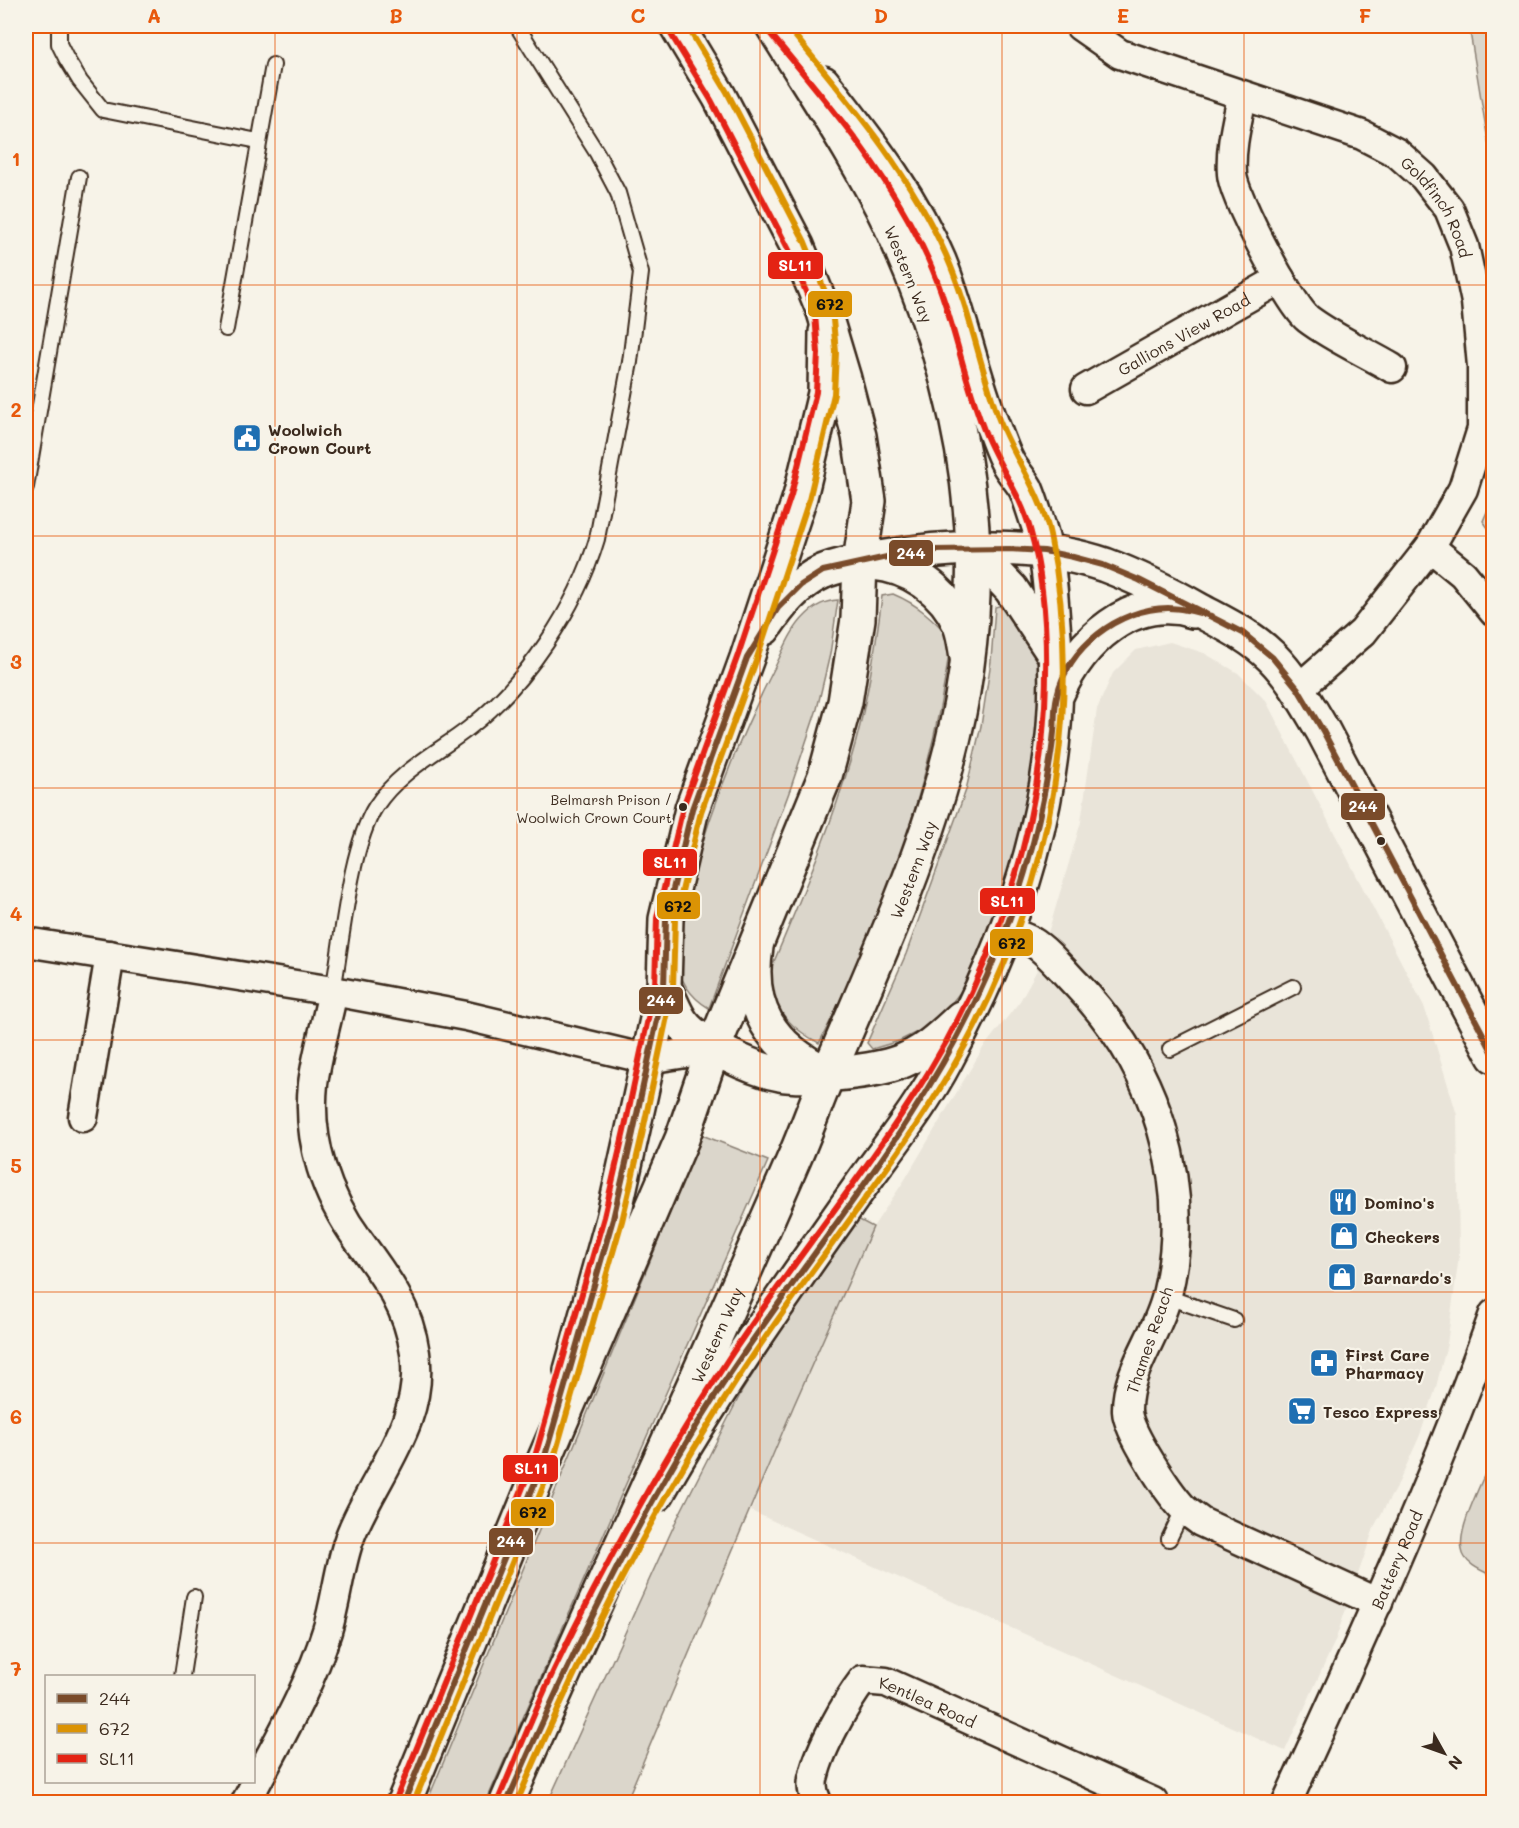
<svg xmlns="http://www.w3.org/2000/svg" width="1519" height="1828" font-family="Mali,sans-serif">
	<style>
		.built { fill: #e9e4d9 }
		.green { fill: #dbd6cb; stroke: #8b8074; stroke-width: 1.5 }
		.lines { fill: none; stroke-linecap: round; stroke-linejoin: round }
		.lane-casing { stroke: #3b2a1e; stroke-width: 18 }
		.street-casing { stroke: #3b2a1e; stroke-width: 33 }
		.secondary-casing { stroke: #3b2a1e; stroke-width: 38 }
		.primary-casing { stroke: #3b2a1e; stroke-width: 38 }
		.lane { stroke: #f7f3e8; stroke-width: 14 }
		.street { stroke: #f7f3e8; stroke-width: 28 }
		.secondary { stroke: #f7f3e8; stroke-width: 33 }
		.primary { stroke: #f7f3e8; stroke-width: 33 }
		.bus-1-casing { stroke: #f7f3e8; stroke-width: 10 }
		.bus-2-casing { stroke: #f7f3e8; stroke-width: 10 }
		.bus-3-casing { stroke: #f7f3e8; stroke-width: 10 }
		.bus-1 { stroke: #7a4b2a; stroke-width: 6 }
		.bus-2 { stroke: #db9304; stroke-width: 6 }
		.bus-3 { stroke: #e42313; stroke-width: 6 }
		.grid { fill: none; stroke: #e8590c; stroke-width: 1.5; stroke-opacity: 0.55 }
		.bus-dot { fill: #3b2a1e; stroke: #f7f3e8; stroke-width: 2 }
		.labels { text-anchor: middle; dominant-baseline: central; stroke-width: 4.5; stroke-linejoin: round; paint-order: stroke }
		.bus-label { font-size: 14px; fill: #3b2a1e; stroke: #f7f3e8; text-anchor: end }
		.street-label { font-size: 16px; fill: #3b2a1e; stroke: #f7f3e8 }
		.poi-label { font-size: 16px; font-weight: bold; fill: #3b2a1e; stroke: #f7f3e8; text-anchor: start }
		.line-badge { stroke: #f7f3e8; stroke-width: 2 }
		.badge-label { font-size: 16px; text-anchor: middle; font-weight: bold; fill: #fff }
		.pale-badge-label { font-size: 16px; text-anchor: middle; font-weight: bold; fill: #111 }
		.neatline { fill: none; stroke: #e8590c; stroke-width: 2 }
		.grid-label { font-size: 20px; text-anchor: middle; font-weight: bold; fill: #e8590c }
	</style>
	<rect width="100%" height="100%" fill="#f7f3e8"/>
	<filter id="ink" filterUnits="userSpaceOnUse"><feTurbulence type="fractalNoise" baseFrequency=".0167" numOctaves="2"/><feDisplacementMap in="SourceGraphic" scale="12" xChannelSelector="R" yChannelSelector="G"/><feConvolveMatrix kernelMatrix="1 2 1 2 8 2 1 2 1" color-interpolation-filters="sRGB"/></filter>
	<g filter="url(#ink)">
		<path class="built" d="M1170 642 1204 653 1238 673 1266 701 1424 1006 1457 1115 1459 1256 1447 1344 1435 1391 1420 1435 1399 1482 1375 1525 1335 1641 1285 1751 751 1511 794 1405 873 1227 904 1181 983 1048 1020 1001 1037 970 1081 822 1097 709 1113 673 1136 650Z"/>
		<path class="green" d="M1469 26H1493V171Z
			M1493 498V535L1483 521Z
			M893 594C917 604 934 619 951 639 937 749 906 852 862 953 848 983 835 1014 819 1043 789 1027 781 1014 764 985 798 905 833 825 856 741 869 693 876 645 882 596Z
			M838 600 830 654 817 709 791 787 709 1008C690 997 678 979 677 957 675 932 684 908 690 885 710 811 739 738 774 669 783 651 791 629 806 615 816 605 825 601 838 600Z
			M1002 605 1033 643 1041 667 1043 706 1023 826 1000 900 962 990 946 1010 925 1028 899 1041 872 1049 867 1043 906 954 966 790 981 726 991 661 995 607Z
			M702 1135 768 1161 486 1802H427Z
			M854 1217 873 1227 794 1405 626 1802H548L676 1521 742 1391Z
			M1493 1455V1576C1482 1571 1464 1564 1462 1550 1457 1527 1485 1477 1493 1455Z"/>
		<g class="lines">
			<g class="lane-casing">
				<path id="lane" d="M59 26V44L66 58 80 81 103 110 258 141
					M226 329 273 65
					M26 487 79 177
					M333 991C342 942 350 846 376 806 399 771 437 753 469 728 525 685 577 607 597 539L630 362 641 273 618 193 597 153 517 26
					M1170 1049 1293 987
					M1167 1297 1234 1320
					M1169 1539 1184 1508
					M182 1676 194 1597"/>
			</g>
			<g class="street-casing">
				<g id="street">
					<path id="s1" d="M1080 26 1120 54 1362 135 1397 153 1424 177 1449 209 1464 246 1476 302 1482 366V429L1463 489 1430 547 1363 632 1298 689"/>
					<path d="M1242 97C1237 122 1230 148 1232 174 1233 196 1291 306 1308 319 1333 338 1365 352 1392 368"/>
					<path id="s2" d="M1086 389 1280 279"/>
					<path d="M1430 547 1463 574 1494 612"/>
					<path d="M1006 931C1014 934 1024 937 1031 941 1048 951 1063 971 1077 985 1156 1067 1194 1183 1167 1295 1158 1334 1126 1370 1127 1411 1128 1432 1168 1492 1183 1508 1188 1513 1196 1518 1201 1522L1378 1603"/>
					<path d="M26 942 333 991 466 1016 647 1059 713 1049"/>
					<path d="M83 1117 110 955"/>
					<path d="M246 1802C275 1746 308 1692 327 1631 337 1599 339 1565 351 1534 375 1474 425 1422 415 1353 408 1306 386 1278 359 1241 326 1196 307 1141 313 1084 317 1053 327 1022 333 991"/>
					<path id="s3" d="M817 1802C813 1794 811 1784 814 1775 820 1749 846 1702 863 1680L886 1682 1153 1802"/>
					<path id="s4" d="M1287 1802C1361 1641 1434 1481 1494 1314"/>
				</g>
			</g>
			<g class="secondary-casing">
				<path id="secondary" d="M973 549 1011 589 1054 654
					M873 563C910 566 945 590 960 625 964 635 965 647 967 657
					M764 628C779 606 797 583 822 572 839 564 861 562 880 558 947 545 1039 542 1105 565 1137 577 1169 593 1199 610 1225 624 1251 636 1272 657 1293 678 1308 706 1323 731L1494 1056
					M1057 694C1080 642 1131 592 1193 611
					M756 947C746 1009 772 1047 826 1073
					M664 987C670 998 675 1014 683 1024 698 1044 755 1070 780 1074 806 1079 868 1072 894 1064 921 1056 941 1037 961 1018
					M571 1370 613 1219 639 1102 664 987 666 919 692 809 747 658 800 497 825 393 826 332
					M657 1494C718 1386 791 1285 862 1184 891 1144 923 1104 946 1060 1016 932 1066 783 1054 636 1051 601 1050 561 1039 527 1035 515 1031 501 1026 489 1021 480 1013 472 1008 463 1002 452 998 439 993 427 971 373 961 315 939 261 911 194 867 140 823 83"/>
			</g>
			<g class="primary-casing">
				<g id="primary">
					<path d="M404 1802 543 1463 682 1139 713 1049 825 776 845 702 858 619 860 562 869 501 859 436 844 379 824 312 797 246 719 96 677 26"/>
					<path id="s5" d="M507 1802C600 1588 700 1376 793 1161 806 1132 816 1102 829 1072 902 899 980 743 973 549 969 438 937 324 890 224 857 155 813 91 773 26"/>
				</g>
			</g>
			<use href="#lane" class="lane"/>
			<use href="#street" class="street"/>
			<use href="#secondary" class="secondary"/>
			<use href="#primary" class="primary"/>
			<g class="bus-1-casing">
				<path id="bus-1" d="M404 1802 543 1463 613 1219 633 1133 664 987 666 919 692 809 747 658 778 608 801 585 823 571 896 555 934 550 1009 549 1044 551 1073 557 1103 565 1139 580 1243 633 1272 657 1298 689 1323 731 1494 1055
					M507 1802C569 1660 635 1520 719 1390 808 1253 921 1127 987 976 1009 925 1027 872 1039 818 1045 790 1051 761 1054 732 1055 720 1054 708 1057 696 1067 648 1119 608 1168 608 1183 608 1197 612 1211 616"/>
			</g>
			<g class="bus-2-casing">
				<path id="bus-2" d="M414 1802 552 1465 622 1221 642 1135 673 988 675 920 701 812 756 661 809 500 834 394 836 352 832 309 805 242 727 92 687 26
					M517 1802C582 1650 652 1509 744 1369 808 1272 883 1181 944 1082 1042 921 1089 722 1050 535 1041 492 1013 457 998 417 979 363 969 307 946 255 908 169 846 98 787 26"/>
			</g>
			<g class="bus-3-casing">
				<path id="bus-3" d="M499 1798C517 1756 534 1712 554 1670 605 1563 664 1458 729 1358 793 1261 868 1171 928 1073 995 963 1038 835 1045 706 1048 648 1046 585 1030 529 1020 493 997 464 984 430 962 374 953 314 928 259 890 174 828 103 769 32
					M396 1799 534 1460 604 1217 624 1131 655 986 657 918 683 807 738 655 791 495 816 392 818 353 815 314 789 250 711 100 669 31"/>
			</g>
			<use href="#bus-1" class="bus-1"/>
			<use href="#bus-2" class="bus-2"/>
			<use href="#bus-3" class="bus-3"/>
		</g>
	</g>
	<path class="grid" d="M275 26V1802M517 26V1802M760 26V1802M1002 26V1802M1244 26V1802M26 285H1494M26 536H1494M26 788H1494M26 1040H1494M26 1292H1494M26 1543H1494"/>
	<defs>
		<g id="civic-square" transform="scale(1.5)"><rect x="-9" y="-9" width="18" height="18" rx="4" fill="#1f6fb2" stroke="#f7f3e8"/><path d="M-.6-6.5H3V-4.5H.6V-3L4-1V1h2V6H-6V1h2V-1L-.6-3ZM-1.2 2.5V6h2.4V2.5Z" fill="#fff"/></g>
		<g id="restaurant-square" transform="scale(1.5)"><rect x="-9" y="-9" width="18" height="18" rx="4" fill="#1f6fb2" stroke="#f7f3e8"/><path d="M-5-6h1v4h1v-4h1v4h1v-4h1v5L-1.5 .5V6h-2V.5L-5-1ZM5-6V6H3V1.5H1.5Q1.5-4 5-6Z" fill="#fff"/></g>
		<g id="shop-square" transform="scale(1.5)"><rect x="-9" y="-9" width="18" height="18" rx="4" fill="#1f6fb2" stroke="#f7f3e8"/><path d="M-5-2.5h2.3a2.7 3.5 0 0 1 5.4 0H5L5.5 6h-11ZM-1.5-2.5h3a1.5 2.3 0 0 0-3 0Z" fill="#fff"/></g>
		<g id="pharmacy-square" transform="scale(1.5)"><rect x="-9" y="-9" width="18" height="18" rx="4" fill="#1f6fb2" stroke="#f7f3e8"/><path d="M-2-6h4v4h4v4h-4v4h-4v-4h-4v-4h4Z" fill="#fff"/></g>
		<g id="supermarket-square" transform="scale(1.5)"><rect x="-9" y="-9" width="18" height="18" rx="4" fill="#1f6fb2" stroke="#f7f3e8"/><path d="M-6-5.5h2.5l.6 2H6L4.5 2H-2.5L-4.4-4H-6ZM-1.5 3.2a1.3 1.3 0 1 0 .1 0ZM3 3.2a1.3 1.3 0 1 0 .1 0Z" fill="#fff"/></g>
	</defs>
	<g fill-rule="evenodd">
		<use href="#civic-square" x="247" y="438"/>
		<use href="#restaurant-square" x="1343" y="1202"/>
		<use href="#shop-square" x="1344" y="1236"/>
		<use href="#shop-square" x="1342" y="1277"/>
		<use href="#pharmacy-square" x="1324" y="1363"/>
		<use href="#supermarket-square" x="1302" y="1411"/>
	</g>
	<g class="bus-dot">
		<circle cx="683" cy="807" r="5"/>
		<circle cx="1381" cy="841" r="5"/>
	</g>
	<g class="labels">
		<g class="bus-label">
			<text x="672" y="799">Belmarsh Prison /<tspan x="672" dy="18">Woolwich Crown Court</tspan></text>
		</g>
		<g class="street-label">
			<text stroke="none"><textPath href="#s1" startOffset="412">Goldfinch Road</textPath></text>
			<text transform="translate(909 274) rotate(68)">Western Way</text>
			<text stroke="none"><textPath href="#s2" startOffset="112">Gallions View Road</textPath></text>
			<text stroke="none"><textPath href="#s5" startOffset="1017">Western Way</textPath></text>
			<text stroke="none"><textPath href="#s5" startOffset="512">Western Way</textPath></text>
			<text transform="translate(1149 1340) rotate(-71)">Thames Reach</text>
			<text stroke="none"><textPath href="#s4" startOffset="266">Battery Road</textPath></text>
			<text stroke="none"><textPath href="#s3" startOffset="204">Kentlea Road</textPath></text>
		</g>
		<g class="poi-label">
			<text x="268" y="429">Woolwich<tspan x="268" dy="18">Crown Court</tspan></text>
			<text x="1364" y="1202">Domino's</text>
			<text x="1365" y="1236">Checkers</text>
			<text x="1363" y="1277">Barnardo's</text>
			<text x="1345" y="1354">First Care<tspan x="1345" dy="18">Pharmacy</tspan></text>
			<text x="1323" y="1411">Tesco Express</text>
		</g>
	</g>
	<g class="line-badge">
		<rect x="767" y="251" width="57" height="29" rx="6" fill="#e42313"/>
		<rect x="807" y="290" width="46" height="28" rx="6" fill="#db9304"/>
		<rect x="888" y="539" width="46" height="28" rx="6" fill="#7a4b2a"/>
		<rect x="1340" y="792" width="46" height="29" rx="6" fill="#7a4b2a"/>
		<rect x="642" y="848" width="56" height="29" rx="6" fill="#e42313"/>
		<rect x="979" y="887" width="57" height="28" rx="6" fill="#e42313"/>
		<rect x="656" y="891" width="45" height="29" rx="6" fill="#db9304"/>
		<rect x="989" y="928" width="45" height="29" rx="6" fill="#db9304"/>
		<rect x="638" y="986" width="46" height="29" rx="6" fill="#7a4b2a"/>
		<rect x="502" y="1454" width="57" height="29" rx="6" fill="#e42313"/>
		<rect x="510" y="1498" width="45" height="29" rx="6" fill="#db9304"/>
		<rect x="488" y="1527" width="46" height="29" rx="6" fill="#7a4b2a"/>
	</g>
	<g class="badge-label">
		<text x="795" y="271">SL11</text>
		<text x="911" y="559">244</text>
		<text x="1363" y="812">244</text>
		<text x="670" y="868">SL11</text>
		<text x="1007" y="907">SL11</text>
		<text x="661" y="1006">244</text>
		<text x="531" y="1474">SL11</text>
		<text x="511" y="1547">244</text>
	</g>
	<g class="pale-badge-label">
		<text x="830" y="310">672</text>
		<text x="678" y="912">672</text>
		<text x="1012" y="949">672</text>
		<text x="533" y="1518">672</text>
	</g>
	<rect width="1519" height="1828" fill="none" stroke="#f7f3e8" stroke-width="66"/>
	<rect x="45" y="1675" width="210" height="108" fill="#f7f3e8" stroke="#aca397" stroke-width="1.5"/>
	<rect x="57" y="1694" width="30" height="9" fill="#7a4b2a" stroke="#aca397" stroke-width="1.5"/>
	<text x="99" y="1705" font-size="18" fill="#3b2a1e">244</text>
	<rect x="57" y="1724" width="30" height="9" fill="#db9304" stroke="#aca397" stroke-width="1.5"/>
	<text x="99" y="1735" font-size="18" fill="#3b2a1e">672</text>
	<rect x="57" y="1754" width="30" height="9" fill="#e42313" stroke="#aca397" stroke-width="1.5"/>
	<text x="99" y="1765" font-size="18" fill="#3b2a1e">SL11</text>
	<g transform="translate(1444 1753) rotate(130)" stroke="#f7f3e8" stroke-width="4.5" paint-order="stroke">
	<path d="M0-4.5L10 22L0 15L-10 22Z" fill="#3b2a1e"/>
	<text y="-9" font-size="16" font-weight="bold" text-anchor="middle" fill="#3b2a1e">N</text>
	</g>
	<rect x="33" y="33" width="1453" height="1762" class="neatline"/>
	<g class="grid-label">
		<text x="154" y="23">A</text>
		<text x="396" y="23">B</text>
		<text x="638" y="23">C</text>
		<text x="881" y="23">D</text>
		<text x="1123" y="23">E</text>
		<text x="1365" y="23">F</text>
		<text x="16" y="166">1</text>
		<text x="16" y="417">2</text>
		<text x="16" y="669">3</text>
		<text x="16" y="921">4</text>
		<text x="16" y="1173">5</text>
		<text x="16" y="1424">6</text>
		<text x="16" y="1676">7</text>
	</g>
</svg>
